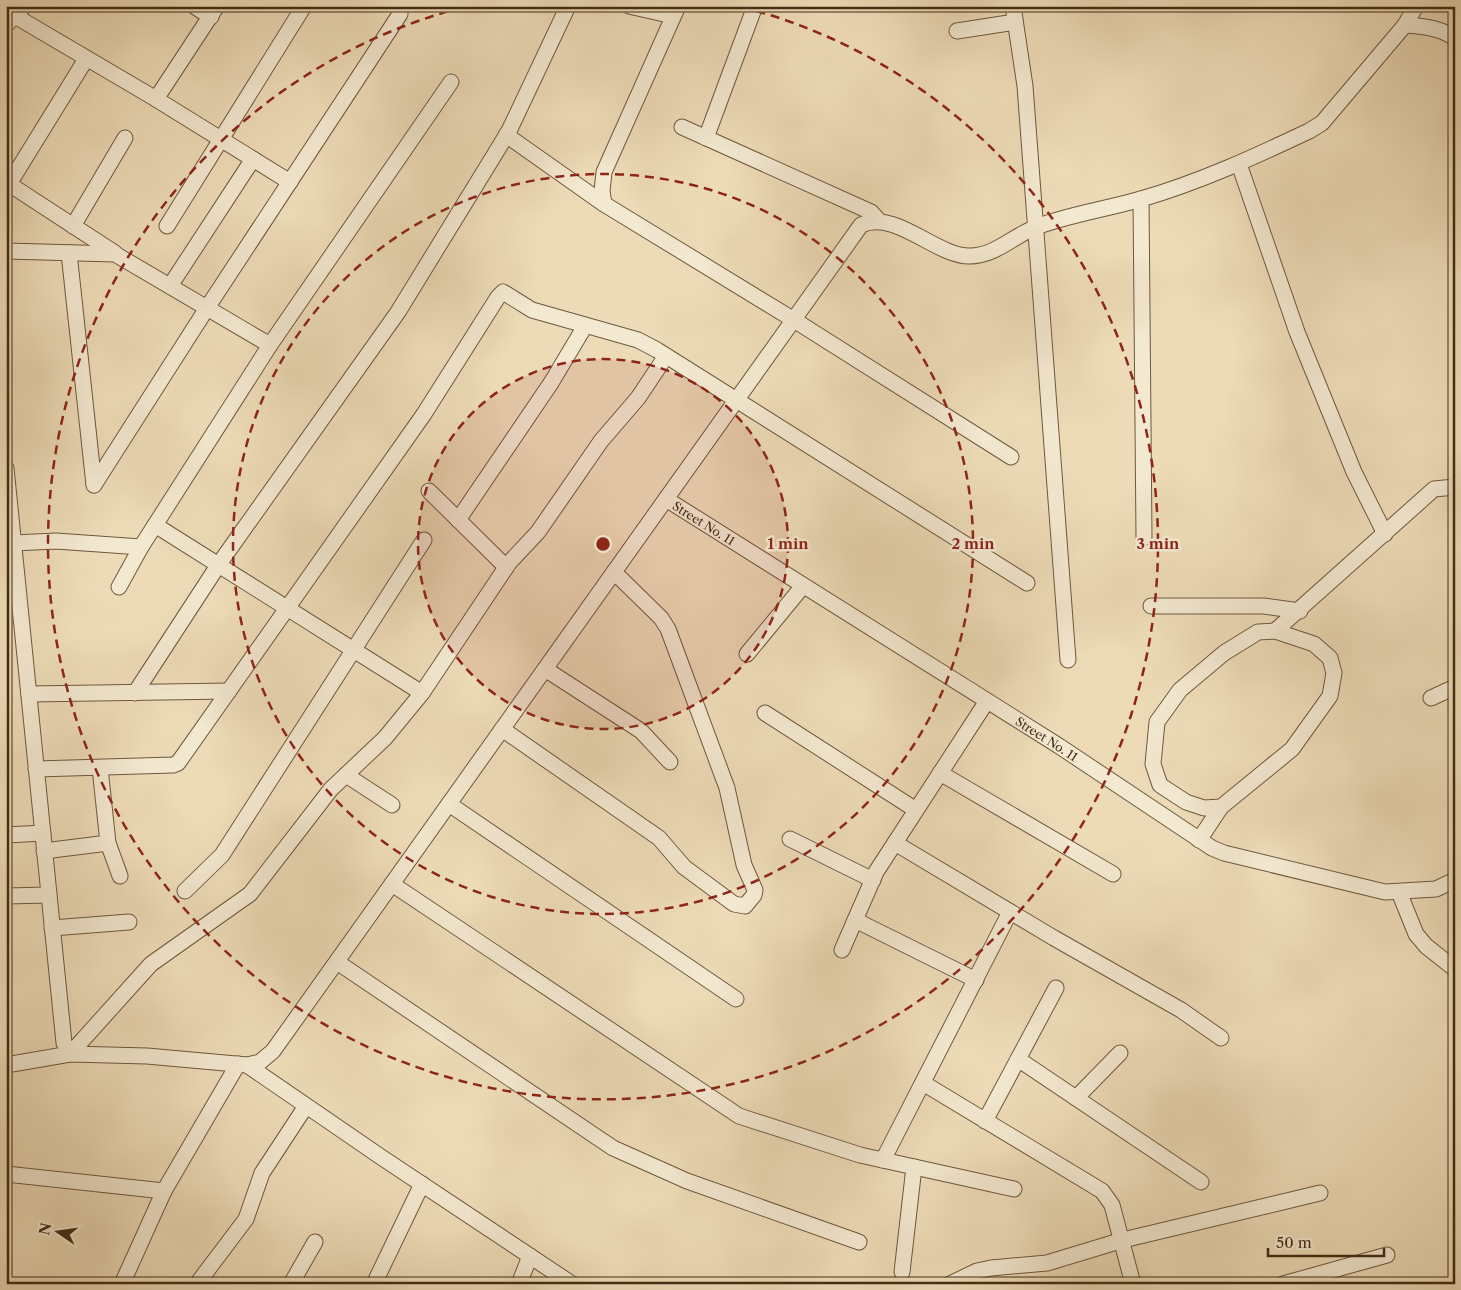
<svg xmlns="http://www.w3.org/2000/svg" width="1461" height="1290" font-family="'Libre Caslon Text',serif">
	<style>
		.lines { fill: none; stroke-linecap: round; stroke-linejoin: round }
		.minor-casing { stroke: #6e583e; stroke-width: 17 }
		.minor { stroke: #f3e8d0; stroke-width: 15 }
		.ring { fill: none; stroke: #8f2418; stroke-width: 2.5; stroke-dasharray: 9 6 }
		.labels { text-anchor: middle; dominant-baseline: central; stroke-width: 5; stroke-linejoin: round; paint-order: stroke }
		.street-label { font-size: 12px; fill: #432d15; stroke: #f3e8d0 }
		.centre { fill: #8f2418; stroke: #f3e8d0; stroke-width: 2.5 }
		.ring-label { font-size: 15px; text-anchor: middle; font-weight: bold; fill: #8f2418; stroke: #f3e8d0; stroke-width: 5; stroke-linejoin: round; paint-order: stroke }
	</style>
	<rect width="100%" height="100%" fill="#eddbb7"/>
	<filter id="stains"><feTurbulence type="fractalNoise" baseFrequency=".004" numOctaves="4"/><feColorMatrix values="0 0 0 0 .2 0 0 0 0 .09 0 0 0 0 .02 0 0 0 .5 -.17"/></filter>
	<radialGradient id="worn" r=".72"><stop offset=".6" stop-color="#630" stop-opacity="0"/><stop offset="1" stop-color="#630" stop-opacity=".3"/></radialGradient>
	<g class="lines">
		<g class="minor-casing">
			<g id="minor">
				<path d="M194 6 211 17"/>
				<path d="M629 6 673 16"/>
				<path d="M1013 6 1025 86 1068 660"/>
				<path d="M15 16 156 99 217 6"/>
				<path d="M6 25 24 6"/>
				<path d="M1405 25C1423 26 1440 28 1455 38"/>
				<path d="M957 31 1015 22"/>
				<path d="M86 59 9 184 115 253"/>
				<path d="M156 99 290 182"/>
				<path d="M682 127 871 212 879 221"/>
				<path d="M506 135 604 204 794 320 1011 457"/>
				<path d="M706 138 755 6"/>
				<path d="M1239 164 1297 332 1354 472 1385 534"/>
				<path d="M1141 199 1144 537"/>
				<path d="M604 204 602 191 604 172 678 6"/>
				<path d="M73 226 125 138"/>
				<path d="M167 226 304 6"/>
				<path d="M6 251 115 254 270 345"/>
				<path d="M69 253 94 485"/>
				<path d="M170 286 253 159"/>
				<path d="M6 468 64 1043 70 1054 151 964 250 894 331 789 385 738 422 693 509 563 538 532 601 441 638 398 666 356"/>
				<path d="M94 485 207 308 400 14"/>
				<path d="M429 491 506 567"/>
				<path id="s1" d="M666 499 1059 746 1212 848 1224 853 1385 892 1436 889 1455 880"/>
				<path d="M458 520 551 383 585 326"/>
				<path d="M155 525 422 693"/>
				<path d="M13 543 56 541 141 547"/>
				<path d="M119 587 141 547 270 345 451 82"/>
				<path d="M1151 606H1264L1300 611"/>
				<path d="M1275 631 1434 489 1455 487"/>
				<path d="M747 654 803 586"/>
				<path d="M545 669 641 731 670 762"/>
				<path d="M135 693 219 564 398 312 509 131 568 6"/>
				<path d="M29 694 229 691"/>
				<path d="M1431 698 1455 687"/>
				<path d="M765 713 916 810"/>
				<path d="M502 729 659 838 684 867 734 904 745 906 754 895 755 890 744 865 727 788 668 629 661 618 614 572"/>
				<path d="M100 768 108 843 120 876"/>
				<path d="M36 769 173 765 178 763 424 414 498 297 503 292 532 310 638 340 657 350 1027 583"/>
				<path d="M940 773 1113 874"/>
				<path d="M346 775 392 805"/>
				<path d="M449 804 736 999"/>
				<path d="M6 835 43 833"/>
				<path d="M790 839 873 880"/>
				<path d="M1199 840 1221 807 1292 749 1330 696 1334 673 1330 658 1314 644 1275 631 1258 632 1224 653 1180 690 1157 722 1153 764 1160 785 1186 802 1204 808 1221 807"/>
				<path d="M895 843 1054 938 1181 1010 1221 1038"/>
				<path d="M44 851 108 843"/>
				<path d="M392 884 739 1116 860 1155 1014 1189"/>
				<path d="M185 891 222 855 424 540"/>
				<path d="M1399 892 1416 934 1426 946 1455 969"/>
				<path d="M6 896 49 895"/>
				<path d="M855 920 976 980"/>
				<path d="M52 928 129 922"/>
				<path d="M842 950 876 872 987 701"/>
				<path d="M337 962 613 1148 687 1181 859 1242"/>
				<path d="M1018 1059 1201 1182"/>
				<path d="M6 1065 70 1054 147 1056 247 1065 260 1062 273 1051 861 225C895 209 937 257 970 256 996 256 1015 234 1039 226 1072 214 1107 209 1141 199 1200 182 1254 157 1309 131L1322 123 1405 25 1416 6"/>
				<path d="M247 1065 381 1157 572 1284"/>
				<path d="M923 1083 1102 1191 1112 1205 1133 1284"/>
				<path d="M1076 1098 1120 1053"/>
				<path d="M985 1121 1056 988"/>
				<path d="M883 1160 1010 912"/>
				<path d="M6 1174 164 1191 238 1064"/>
				<path d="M902 1272 914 1167"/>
				<path d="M122 1284 164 1191"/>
				<path d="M197 1284 246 1219 262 1173 306 1106"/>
				<path d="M291 1284 315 1242"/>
				<path d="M374 1284 422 1184"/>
				<path d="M519 1284 530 1256"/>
				<path d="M950 1284 977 1271 991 1268 1047 1263 1123 1240 1320 1193"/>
				<path d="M1283 1284 1387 1255"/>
			</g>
		</g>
		<use href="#minor" class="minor"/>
	</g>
	<circle cx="603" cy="544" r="185" fill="#8f2418" fill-opacity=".12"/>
	<g class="ring">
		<circle cx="603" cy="544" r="185"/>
		<circle cx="603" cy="544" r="370"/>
		<path d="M742 7A555 555 0 1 1 464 7"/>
	</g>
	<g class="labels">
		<g class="street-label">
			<text stroke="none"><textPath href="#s1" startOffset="45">Street No. 11</textPath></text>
			<text stroke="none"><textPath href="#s1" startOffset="450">Street No. 11</textPath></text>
		</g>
	</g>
	<circle cx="603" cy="544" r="8" class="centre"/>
	<g class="ring-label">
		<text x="788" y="549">1 min</text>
		<text x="973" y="549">2 min</text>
		<text x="1158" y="549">3 min</text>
	</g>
	<rect width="1461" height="1290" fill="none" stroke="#eddbb7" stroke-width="25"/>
	<rect x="8" y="8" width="1446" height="1275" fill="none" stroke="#432d15" stroke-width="2.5"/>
	<rect x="12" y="12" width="1436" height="1265" fill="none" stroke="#432d15"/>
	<g transform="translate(58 1232) rotate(283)" stroke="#f3e8d0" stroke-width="4" paint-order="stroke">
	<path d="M0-4L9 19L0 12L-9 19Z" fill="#432d15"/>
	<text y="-8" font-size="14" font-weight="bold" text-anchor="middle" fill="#432d15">N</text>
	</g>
	<path d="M1268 1248v8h116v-8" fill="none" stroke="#432d15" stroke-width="2.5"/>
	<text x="1276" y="1248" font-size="15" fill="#432d15" stroke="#f3e8d0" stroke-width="4" paint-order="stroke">50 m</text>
	<rect width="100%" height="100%" filter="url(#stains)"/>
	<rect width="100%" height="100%" fill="url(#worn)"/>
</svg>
